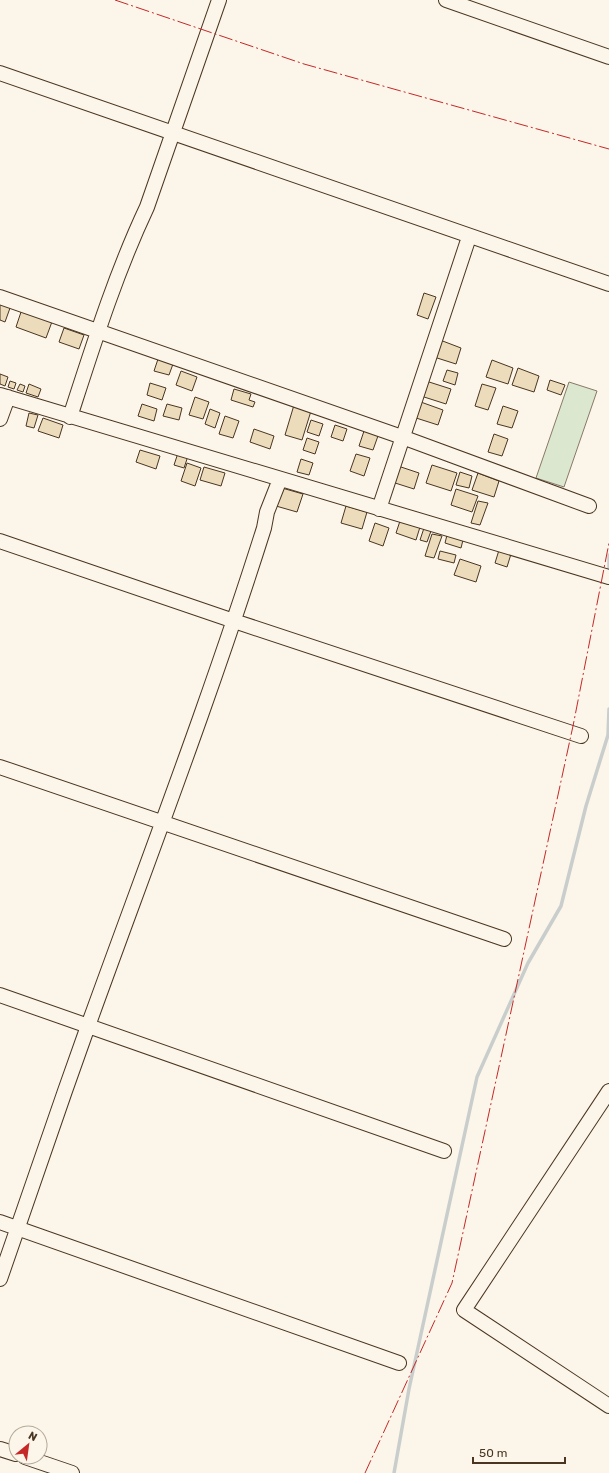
<svg xmlns="http://www.w3.org/2000/svg" width="609" height="1473" font-family="Rubik,sans-serif">
	<style>
		.green { fill: #dce7d0; stroke: #887966 }
		.lines { fill: none; stroke-linecap: round; stroke-linejoin: round }
		.stream { stroke: #c9cecd; stroke-width: 3.5 }
		.building { fill: #ecdcbc; stroke: #4a3520 }
		.minor-casing { stroke: #4a3520; stroke-width: 16 }
		.minor { stroke: #fbf6e9; stroke-width: 14 }
		.power { stroke: #c62828; stroke-width: 1; stroke-dasharray: 14 3 2 3; stroke-linecap: butt }
	</style>
	<rect width="100%" height="100%" fill="#fbf6e9"/>
	<path class="green" d="M569 382 597 391 564 487 536 478Z"/>
	<g class="lines">
		<path class="stream" d="M609 574V555
			M394 1473 409 1389 477 1077 528 963 561 906 586 806 608 735 609 709"/>
	</g>
	<path class="building" d="M424 293 436 297 428 319 417 315Z
		M0 304 10 308 5 322 0 320Z
		M22 309 53 319 46 338 16 327Z
		M64 328 84 335 79 349 59 342Z
		M440 340 461 348 456 364 434 357Z
		M158 359 173 364 169 375 154 371Z
		M492 360 513 368 508 384 486 377Z
		M518 368 539 376 534 392 512 385Z
		M447 370 458 373 455 385 443 381Z
		M181 371 197 377 192 391 176 385Z
		M0 374 8 377 5 386 0 384Z
		M550 380 565 385 561 395 547 390Z
		M10 381 16 383 14 389 8 387Z
		M426 381 451 389 446 404 421 396Z
		M150 383 166 388 162 400 147 395Z
		M20 384 25 386 23 392 17 390Z
		M29 384 41 389 38 397 26 393Z
		M482 384 496 388 488 410 475 406Z
		M234 389 251 394 249 400 255 402 253 407 231 400Z
		M195 397 209 402 203 419 189 415Z
		M418 401 443 410 438 425 413 417Z
		M142 404 157 409 154 421 138 416Z
		M167 404 182 408 179 420 163 416Z
		M294 405 311 411 302 440 285 435Z
		M503 406 518 411 512 428 497 424Z
		M210 409 220 413 215 428 205 424Z
		M29 413 38 415 34 428 26 426Z
		M225 416 239 421 233 438 219 434Z
		M43 418 63 425 59 438 38 431Z
		M311 420 323 424 319 436 307 432Z
		M335 425 347 429 343 441 331 437Z
		M365 428 379 433 373 450 359 446Z
		M254 429 274 436 270 449 250 442Z
		M494 434 508 439 502 456 488 452Z
		M307 438 319 442 315 454 303 450Z
		M140 450 160 456 156 469 136 462Z
		M178 453 188 456 184 468 174 465Z
		M356 454 370 458 364 476 350 471Z
		M301 459 313 463 309 475 297 472Z
		M187 463 201 468 195 486 181 481Z
		M432 465 457 473 451 491 426 483Z
		M398 466 419 473 414 489 392 482Z
		M204 467 225 473 221 486 200 480Z
		M460 472 472 476 469 488 456 485Z
		M478 473 499 481 494 497 472 490Z
		M282 488 303 494 297 512 276 506Z
		M456 489 478 496 472 512 451 505Z
		M478 501 488 503 480 525 471 523Z
		M346 506 367 512 362 529 341 523Z
		M400 521 420 527 416 540 396 533Z
		M375 523 389 528 383 546 369 541Z
		M424 528 431 531 427 542 420 540Z
		M432 534 442 536 434 558 425 556Z
		M447 535 463 540 461 548 445 543Z
		M499 550 511 554 507 567 495 563Z
		M440 551 456 555 454 563 438 559Z
		M460 559 481 566 476 582 454 575Z"/>
	<g class="lines">
		<g class="minor-casing">
			<path id="minor" d="M446 0 609 57
				M0 73 609 284
				M0 297 402 437 589 506
				M0 395 609 577
				M70 417C93 346 115 275 147 207L219 0
				M0 419 8 397
				M379 509 469 237
				M0 541 234 621 581 736
				M0 767 504 939
				M0 995 444 1151
				M609 1091 464 1310 609 1406
				M0 1222 399 1363
				M0 1279C29 1194 58 1110 88 1026 148 860 211 696 264 528L267 512 280 479
				M0 1449 16 1454
				M25 1457 72 1473"/>
		</g>
		<use href="#minor" class="minor"/>
		<path class="power" d="M115 0 304 64 609 149
			M365 1473 452 1283 573 726 609 543"/>
	</g>
	<g transform="translate(28 1445) rotate(29)"><circle r="19" fill="#fbf6e9" stroke="#b4a999"/>
	<path d="M0-3L7 15L0 10L-7 15Z" fill="#c62828"/>
	<text y="-6" font-size="11" font-weight="bold" text-anchor="middle" fill="#4a3520">N</text>
	</g>
	<path d="M473 1457v6h92v-6" fill="none" stroke="#4a3520" stroke-width="2"/>
	<text x="479" y="1457" font-size="12" fill="#4a3520" stroke="#fbf6e9" stroke-width="3" paint-order="stroke">50 m</text>
</svg>
